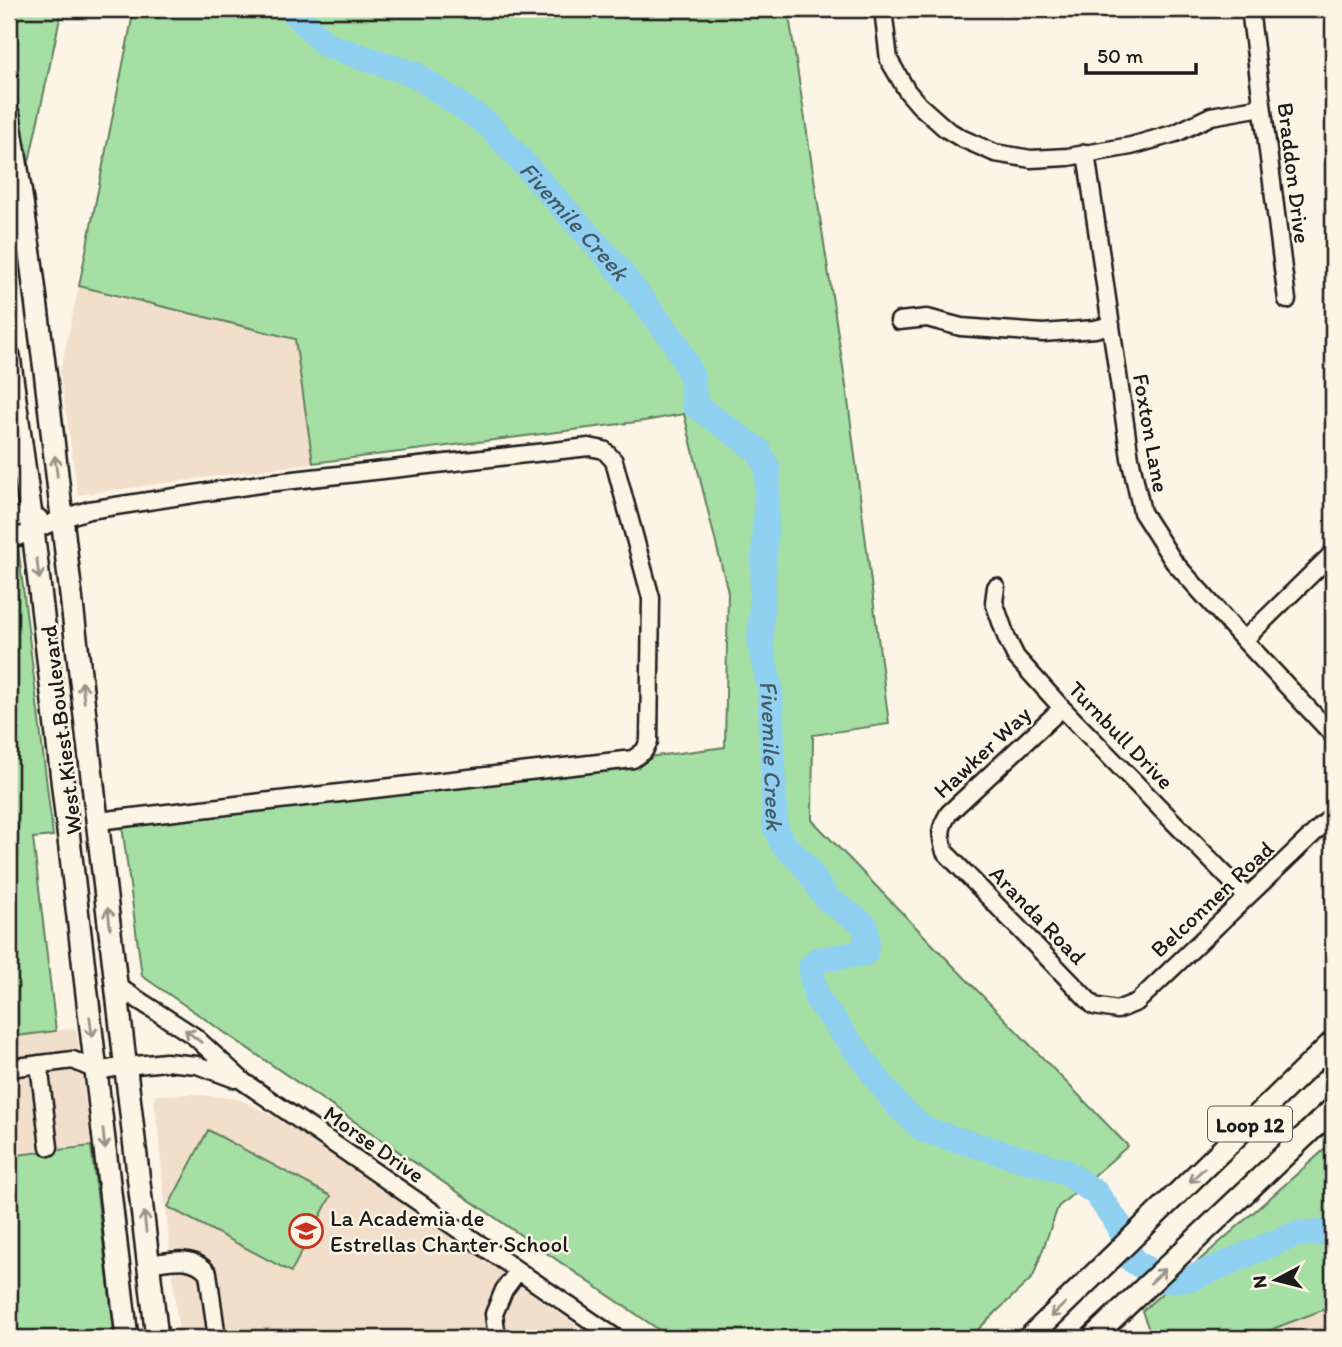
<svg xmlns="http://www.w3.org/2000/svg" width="1342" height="1347" font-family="Itim,sans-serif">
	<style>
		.built { fill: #f2dfcb }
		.green { fill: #a6dfa4; stroke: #617e60; stroke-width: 2 }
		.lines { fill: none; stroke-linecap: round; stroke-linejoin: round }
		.river { stroke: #90d0f1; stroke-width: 26 }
		.minor-casing { stroke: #1c1c1c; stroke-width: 21 }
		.major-casing { stroke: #1c1c1c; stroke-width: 26 }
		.minor { stroke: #fcf5e5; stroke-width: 16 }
		.major { stroke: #fcf5e5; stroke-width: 21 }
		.oneway { stroke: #97938b }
		.labels { text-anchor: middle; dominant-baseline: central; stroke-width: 5; stroke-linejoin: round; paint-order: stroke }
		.shield { fill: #fcf5e5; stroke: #5f5d58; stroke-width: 2 }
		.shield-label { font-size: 21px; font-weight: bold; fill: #1c1c1c }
		.street-label { font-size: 23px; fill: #1c1c1c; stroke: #fcf5e5 }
		.poi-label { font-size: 23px; fill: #1c1c1c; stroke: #fcf5e5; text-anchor: start }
		.water-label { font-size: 24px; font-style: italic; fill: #455b67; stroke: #fcf5e5 }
	</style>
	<rect width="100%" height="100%" fill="#fcf5e5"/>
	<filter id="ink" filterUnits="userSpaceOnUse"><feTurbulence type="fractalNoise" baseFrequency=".0143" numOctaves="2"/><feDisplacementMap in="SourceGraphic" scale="14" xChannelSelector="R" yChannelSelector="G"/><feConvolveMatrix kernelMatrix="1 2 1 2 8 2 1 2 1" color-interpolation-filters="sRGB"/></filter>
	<g filter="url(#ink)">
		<path class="built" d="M79 286 295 339 313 463 78 495 60 372Z
			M76 1028 91 1146 9 1156V1037Z
			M193 1094 238 1099 293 1124 594 1338H179L154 1095Z
			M1333 1224V1338H1205Z"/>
		<path class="green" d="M9 9H62L27 171 9 39Z
			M134 9H788L847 393 889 724 813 735 812 820 1128 1146 1058 1207 1033 1277 969 1338H671L142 976 122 825 725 747 728 592 684 414 644 421 313 463 295 339 79 286Z
			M18 546 53 836 33 838 56 1031 9 1037V547Z
			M208 1130 331 1196 291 1272 168 1207Z
			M1333 1142V1306L1275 1328 1259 1338H1152L1142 1311Z
			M91 1146 115 1338H9V1156Z"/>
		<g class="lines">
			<path class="river" id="s1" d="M291 9 326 45 416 75 489 125 615 265 675 342 692 377 695 405 759 451 768 470 760 643 770 689 775 826 783 844 804 864 827 899 865 925 867 943 865 953 817 960 811 967 816 997 897 1105 924 1130 1064 1171 1096 1193 1119 1225 1132 1260 1163 1280 1192 1278 1295 1234 1333 1232"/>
			<g class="minor-casing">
				<path id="minor" d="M883 9 889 60 907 91 919 105 946 129 961 138 995 153 1031 159 1068 157 1131 146 1176 133 1211 116 1262 107
					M1250 9 1287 300
					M1086 153 1130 458 1142 512 1174 562 1244 640 1333 735
					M9 233 26 231
					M899 321 927 318 961 327 1043 333 1095 329 1111 325
					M9 516 39 518
					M9 538 18 537 63 518 89 510 267 483 589 447 604 450 614 461 651 598 649 741 644 751 633 759 98 821
					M996 587 994 602 1007 639 1016 657 1062 708 1247 897
					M1244 640 1333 553
					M1062 708 949 813C939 829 940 834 945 852L1094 1006 1117 1010 1137 1002 1333 815
					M117 986 194 1036 244 1082 616 1338
					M39 1064 49 1147
					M9 1068 73 1060 97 1071 126 1066 166 1062 197 1065 235 1079
					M149 1264C170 1261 193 1254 208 1273L217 1338
					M497 1338 494 1314 504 1290 518 1271"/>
			</g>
			<g class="major-casing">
				<path id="major" d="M9 116 31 261 46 379 157 1338
					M9 356 33 530 127 1338
					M1029 1338 1333 1042
					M1092 1338 1333 1109"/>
			</g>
			<use href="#minor" class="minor"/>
			<use href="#major" class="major"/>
		</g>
		<defs><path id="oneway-shaft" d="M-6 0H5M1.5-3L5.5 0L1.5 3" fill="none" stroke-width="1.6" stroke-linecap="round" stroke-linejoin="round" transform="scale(1.75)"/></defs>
		<g class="oneway">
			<use href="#oneway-shaft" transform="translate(56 466) rotate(-97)"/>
			<use href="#oneway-shaft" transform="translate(38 569) rotate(83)"/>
			<use href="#oneway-shaft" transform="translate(83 692) rotate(-97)"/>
			<use href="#oneway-shaft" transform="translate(109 918) rotate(-97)"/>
			<use href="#oneway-shaft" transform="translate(91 1027) rotate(83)"/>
			<use href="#oneway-shaft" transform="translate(193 1036) rotate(-142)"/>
			<use href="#oneway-shaft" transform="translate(104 1139) rotate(84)"/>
			<use href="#oneway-shaft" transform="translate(1197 1175) rotate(136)"/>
			<use href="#oneway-shaft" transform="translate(145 1222) rotate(-96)"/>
			<use href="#oneway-shaft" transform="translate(1158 1276) rotate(-44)"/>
			<use href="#oneway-shaft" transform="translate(1058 1310) rotate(136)"/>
		</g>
	</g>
	<defs>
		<g id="school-ring" transform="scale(1.75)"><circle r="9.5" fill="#fcf5e5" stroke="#c8321e" stroke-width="1.5"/><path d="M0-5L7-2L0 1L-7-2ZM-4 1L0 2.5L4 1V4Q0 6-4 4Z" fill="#c8321e"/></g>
	</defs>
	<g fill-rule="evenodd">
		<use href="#school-ring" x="306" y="1231"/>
	</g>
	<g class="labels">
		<rect class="shield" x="1208" y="1106.5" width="84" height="35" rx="5"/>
		<g class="shield-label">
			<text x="1250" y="1124">Loop 12</text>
		</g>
		<g class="street-label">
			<text transform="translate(1294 173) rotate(83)">Braddon Drive</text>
			<text transform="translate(1151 433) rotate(80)">Foxton Lane</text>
			<text transform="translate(61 730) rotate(-97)">West Kiest Boulevard</text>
			<text transform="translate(1121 735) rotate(46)">Turnbull Drive</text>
			<text transform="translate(982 752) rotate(-43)">Hawker Way</text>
			<text transform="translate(1212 899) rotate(-43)">Belconnen Road</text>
			<text transform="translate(1038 915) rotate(46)">Aranda Road</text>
			<text transform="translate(374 1144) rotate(35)">Morse Drive</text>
		</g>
		<g class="poi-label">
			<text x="330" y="1218">La Academia de<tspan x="330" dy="26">Estrellas Charter School</tspan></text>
		</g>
		<g class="water-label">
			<text stroke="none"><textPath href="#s1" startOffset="362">Fivemile Creek</textPath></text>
			<text stroke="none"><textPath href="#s1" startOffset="973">Fivemile Creek</textPath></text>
		</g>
	</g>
	<rect width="1342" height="1347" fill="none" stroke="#fcf5e5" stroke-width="35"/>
	<rect x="18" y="18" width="1307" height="1312" fill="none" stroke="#1c1c1c" stroke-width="2.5" filter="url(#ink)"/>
	<g transform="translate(1276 1280) rotate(263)" stroke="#fcf5e5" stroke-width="5" paint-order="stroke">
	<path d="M0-5L12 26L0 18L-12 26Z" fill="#1c1c1c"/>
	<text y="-10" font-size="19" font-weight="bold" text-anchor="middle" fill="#1c1c1c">N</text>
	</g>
	<path d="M1086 63v10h110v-10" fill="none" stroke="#1c1c1c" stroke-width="3.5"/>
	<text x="1097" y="63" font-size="21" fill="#1c1c1c" stroke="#fcf5e5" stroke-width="5" paint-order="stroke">50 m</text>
</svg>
